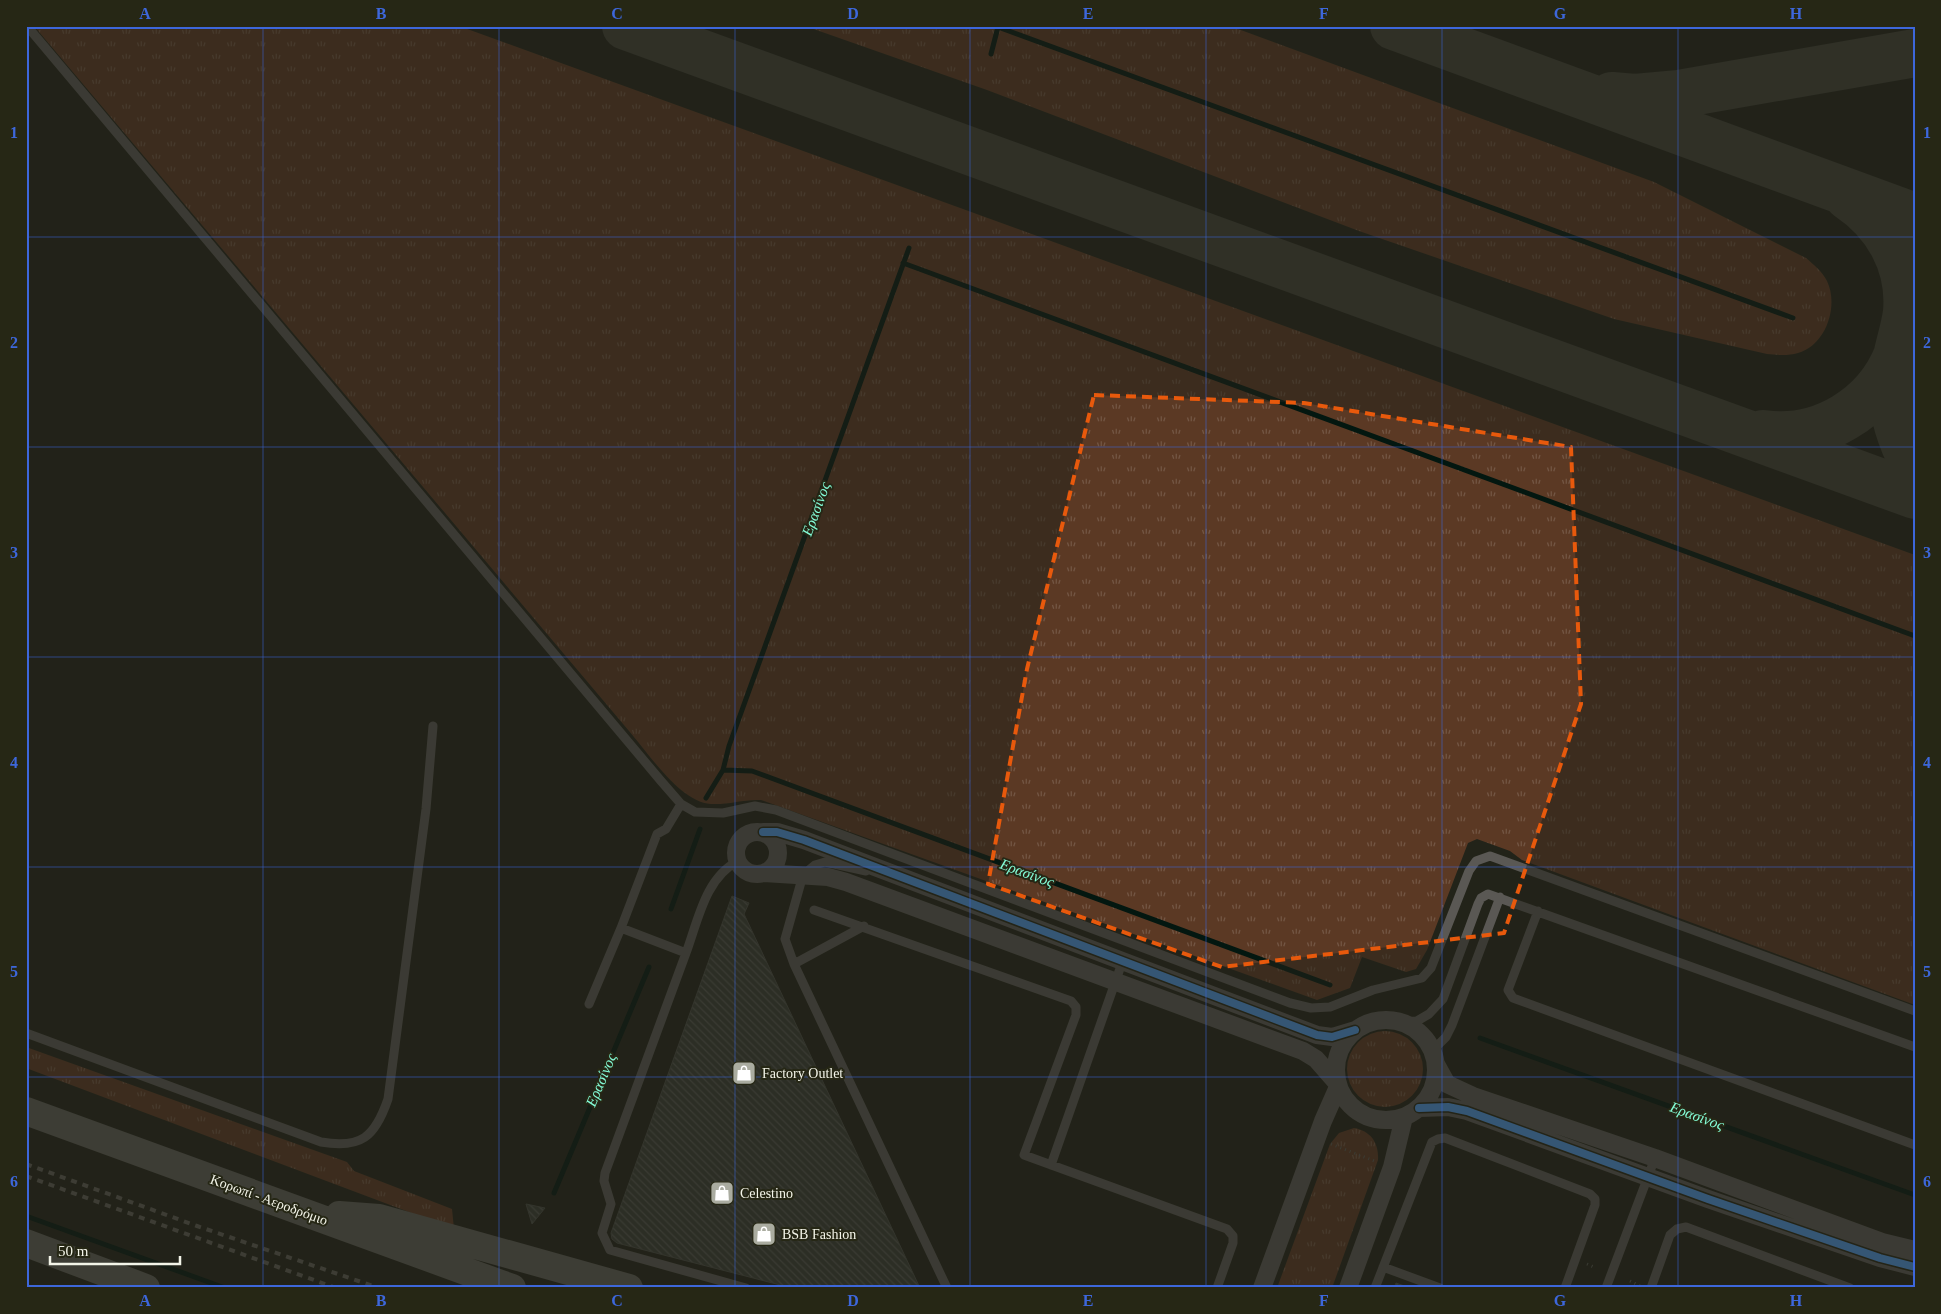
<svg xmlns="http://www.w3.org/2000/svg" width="1941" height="1314" font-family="Georgia,serif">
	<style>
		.grass { fill: url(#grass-tufts) }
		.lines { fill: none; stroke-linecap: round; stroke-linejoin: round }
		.stream { stroke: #031710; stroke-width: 5 }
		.taxiway { stroke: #404037; stroke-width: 48 }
		.building { fill: url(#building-back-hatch); stroke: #484a43 }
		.path { stroke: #5a5a55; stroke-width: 3; stroke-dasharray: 1 4; stroke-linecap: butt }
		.service { stroke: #5a5854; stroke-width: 9 }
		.minor { stroke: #5a5854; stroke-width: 18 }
		.motorway { stroke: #5e5d57; stroke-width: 28 }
		.rail { stroke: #5d5c55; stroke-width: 4; stroke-dasharray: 6 6; stroke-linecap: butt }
		.cycleway-casing { stroke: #262715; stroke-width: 11 }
		.cycleway { stroke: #4d94e3; stroke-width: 8 }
		.marked { fill: none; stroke: #e8590c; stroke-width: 4; stroke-dasharray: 10 6; stroke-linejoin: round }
		.grid { fill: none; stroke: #3d67db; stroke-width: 1; stroke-opacity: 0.55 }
		.labels { text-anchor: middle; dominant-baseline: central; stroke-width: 4; stroke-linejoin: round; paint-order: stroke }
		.poi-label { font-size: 14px; fill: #f4f5e9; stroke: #262715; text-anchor: start }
		.street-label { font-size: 14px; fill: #f4f5e9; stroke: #262715 }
		.water-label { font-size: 15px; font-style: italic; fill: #84fdd8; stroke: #262715 }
		.neatline { fill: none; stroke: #3d67db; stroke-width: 2 }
		.grid-label { font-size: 16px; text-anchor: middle; font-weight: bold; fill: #3d67db }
	</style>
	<defs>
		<pattern id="grass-tufts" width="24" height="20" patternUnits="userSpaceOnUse" patternTransform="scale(1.25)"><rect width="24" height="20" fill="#5b3924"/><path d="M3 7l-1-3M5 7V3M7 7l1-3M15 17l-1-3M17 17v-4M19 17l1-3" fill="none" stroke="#735644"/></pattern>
		<pattern id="building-back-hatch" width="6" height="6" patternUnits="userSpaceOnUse" patternTransform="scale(1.25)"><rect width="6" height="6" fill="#393c34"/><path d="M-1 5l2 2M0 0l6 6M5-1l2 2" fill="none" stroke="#565951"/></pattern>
	</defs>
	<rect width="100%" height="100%" fill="#222319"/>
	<path class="grass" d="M34 26H459L1915 555V1005L1522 860 1510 851 1477 839 1468 843 1427 950 1416 969 1406 972 1362 957 1350 988 1317 1000 761 800C744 799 728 805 711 804 680 802 649 754 629 731Z
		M805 26H1230L1654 182 1806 258C1814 265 1822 271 1827 281 1839 306 1826 345 1798 353 1788 356 1777 355 1767 354L1614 319 1359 231 987 90Z
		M1347 1069a38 38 0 1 1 76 0a38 38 0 1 1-76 0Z
		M26 1047 347 1162 354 1171 452 1209 454 1229 26 1068Z
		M1354 1128C1371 1131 1379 1143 1378 1160L1332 1288H1277L1330 1144 1339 1133Z"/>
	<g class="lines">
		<path class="stream" d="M991 54 998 27 1793 318
			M903 263 1915 636
			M723 770 752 771 1330 985
			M706 798 723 770 729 746 909 248
			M671 909 700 829
			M1480 1038 1915 1195
			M554 1193 649 967
			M26 1216 225 1288"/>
		<path class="taxiway" d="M626 26 1915 495
			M1394 26 1915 217
			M1612 96 1635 98 1679 94 1915 53
			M1848 196C1887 222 1911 264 1907 312 1904 335 1894 359 1893 383 1891 412 1901 440 1915 466
			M1763 434C1821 442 1877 408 1898 354"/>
	</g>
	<path class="building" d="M732 896 749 903 744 914 920 1288H792L617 1243 612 1239 611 1233Z
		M526 1204 545 1208 532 1224Z
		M1396 1283 1410 1288H1394Z"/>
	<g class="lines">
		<path class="path" d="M1331 1144 1377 1162
			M1587 1264 1596 1268
			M1630 1281 1640 1286"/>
		<path class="service" d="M27 26 661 781 681 804 695 812 723 813 755 806 776 810 1290 1003 1311 1008 1330 1007 1373 990 1422 978 1431 968 1469 871 1476 861 1490 856 1915 1011
			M866 871 825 862 815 865 803 875 785 939 794 964 947 1288
			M814 910 1071 1001 1076 1007V1015L1024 1155 1227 1229 1233 1236V1243L1217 1288
			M1538 911 1508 990 1513 998 1915 1145
			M621 928 657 834 666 829 681 804
			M686 953 605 1173 604 1181 611 1204 602 1233 610 1250 746 1288
			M794 964 864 926
			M589 1004 621 928 686 953C698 921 705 878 738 861
			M1401 1022 1417 1021 1429 1014 1443 999 1478 904 1481 898 1488 894 1915 1047
			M26 1033 321 1142C361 1149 375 1137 388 1099L426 809 433 726
			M1432 1051 1446 1037 1452 1025 1500 897
			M1051 1165 1123 960
			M1383 1267 1440 1288
			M1375 1288 1432 1142 1438 1139 1445 1138 1590 1194 1595 1199V1205L1565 1288
			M1606 1288 1655 1158
			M1651 1288 1670 1235 1677 1229 1686 1227 1850 1288"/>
		<path class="minor" d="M763 832H777L804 840 1317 1035 1332 1037 1355 1030
			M736 853a21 21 0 1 1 42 0a21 21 0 1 1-42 0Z
			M764 873 828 877 846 882 1303 1051 1316 1059 1337 1083
			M1336 1070a50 50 0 1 1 100 0a50 50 0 1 1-100 0Z
			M1436 1064 1447 1084 1473 1096 1655 1158 1882 1242 1915 1250
			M1419 1108 1448 1107 1467 1111 1708 1199 1880 1258 1915 1267
			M1262 1288 1323 1121 1338 1087
			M1348 1288 1392 1167 1404 1117"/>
		<path class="motorway" d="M26 1111 512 1288
			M339 1215 379 1218 629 1288
			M26 1243 146 1288"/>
		<path class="rail" d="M26 1164 197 1226 379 1288
			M26 1176 336 1288"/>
		<g class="cycleway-casing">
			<path id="cycleway" d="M763 832H777L804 840 1317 1035 1332 1037 1355 1030
				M1419 1108 1448 1107 1467 1111 1708 1199 1880 1258 1915 1267"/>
		</g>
		<use href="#cycleway" class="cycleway"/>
	</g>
	<path d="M0 0H1941V1314H0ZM1094 395 1304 403 1571 447 1581 704 1504 933 1222 967 988 884 1027 669Z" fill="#222319" fill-opacity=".55" fill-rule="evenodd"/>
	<path class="marked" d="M1094 395 1304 403 1571 447 1581 704 1504 933 1222 967 988 884 1027 669Z"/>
	<path class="grid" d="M263 26V1288M499 26V1288M735 26V1288M970 26V1288M1206 26V1288M1442 26V1288M1678 26V1288M26 237H1915M26 447H1915M26 657H1915M26 867H1915M26 1077H1915"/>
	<defs>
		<g id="shop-square" transform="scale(1.25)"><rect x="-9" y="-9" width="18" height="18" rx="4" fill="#aaaca0" stroke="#262715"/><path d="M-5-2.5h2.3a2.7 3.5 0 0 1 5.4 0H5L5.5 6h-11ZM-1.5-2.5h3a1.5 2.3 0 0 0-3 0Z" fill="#fff"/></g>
	</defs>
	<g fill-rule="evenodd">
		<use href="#shop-square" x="744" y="1073"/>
		<use href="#shop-square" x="722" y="1193"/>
		<use href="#shop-square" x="764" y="1234"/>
	</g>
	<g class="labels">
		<g class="poi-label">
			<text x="762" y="1073">Factory Outlet</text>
			<text x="740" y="1193">Celestino</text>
			<text x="782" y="1234">BSB Fashion</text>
		</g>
		<g class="street-label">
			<text transform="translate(269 1200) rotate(20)">Κορωπί - Αεροδρόμιο</text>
		</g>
		<g class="water-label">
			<text transform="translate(816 509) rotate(-70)">Ερασίνος</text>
			<text transform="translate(1027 873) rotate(20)">Ερασίνος</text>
			<text transform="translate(601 1080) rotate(-67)">Ερασίνος</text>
			<text transform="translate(1697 1116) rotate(20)">Ερασίνος</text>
		</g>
	</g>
	<rect width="1941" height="1314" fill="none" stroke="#262715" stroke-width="55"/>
	<path d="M50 1256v8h130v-8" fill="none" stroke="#f4f5e9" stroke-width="2.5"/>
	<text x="58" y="1256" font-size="15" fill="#f4f5e9" stroke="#262715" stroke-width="4" paint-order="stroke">50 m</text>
	<rect x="28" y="28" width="1886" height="1258" class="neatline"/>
	<g class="grid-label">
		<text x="145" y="19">A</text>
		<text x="381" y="19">B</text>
		<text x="617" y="19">C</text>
		<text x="853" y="19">D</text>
		<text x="1088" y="19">E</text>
		<text x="1324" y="19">F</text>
		<text x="1560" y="19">G</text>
		<text x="1796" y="19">H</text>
		<text x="14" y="138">1</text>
		<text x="1927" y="138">1</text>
		<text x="14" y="348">2</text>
		<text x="1927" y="348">2</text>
		<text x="14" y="558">3</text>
		<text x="1927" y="558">3</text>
		<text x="14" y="768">4</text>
		<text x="1927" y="768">4</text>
		<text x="14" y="977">5</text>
		<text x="1927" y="977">5</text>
		<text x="14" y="1187">6</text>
		<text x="1927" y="1187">6</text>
		<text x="145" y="1306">A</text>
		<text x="381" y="1306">B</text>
		<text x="617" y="1306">C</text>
		<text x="853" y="1306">D</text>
		<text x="1088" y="1306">E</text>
		<text x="1324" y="1306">F</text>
		<text x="1560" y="1306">G</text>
		<text x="1796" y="1306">H</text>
	</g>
</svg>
